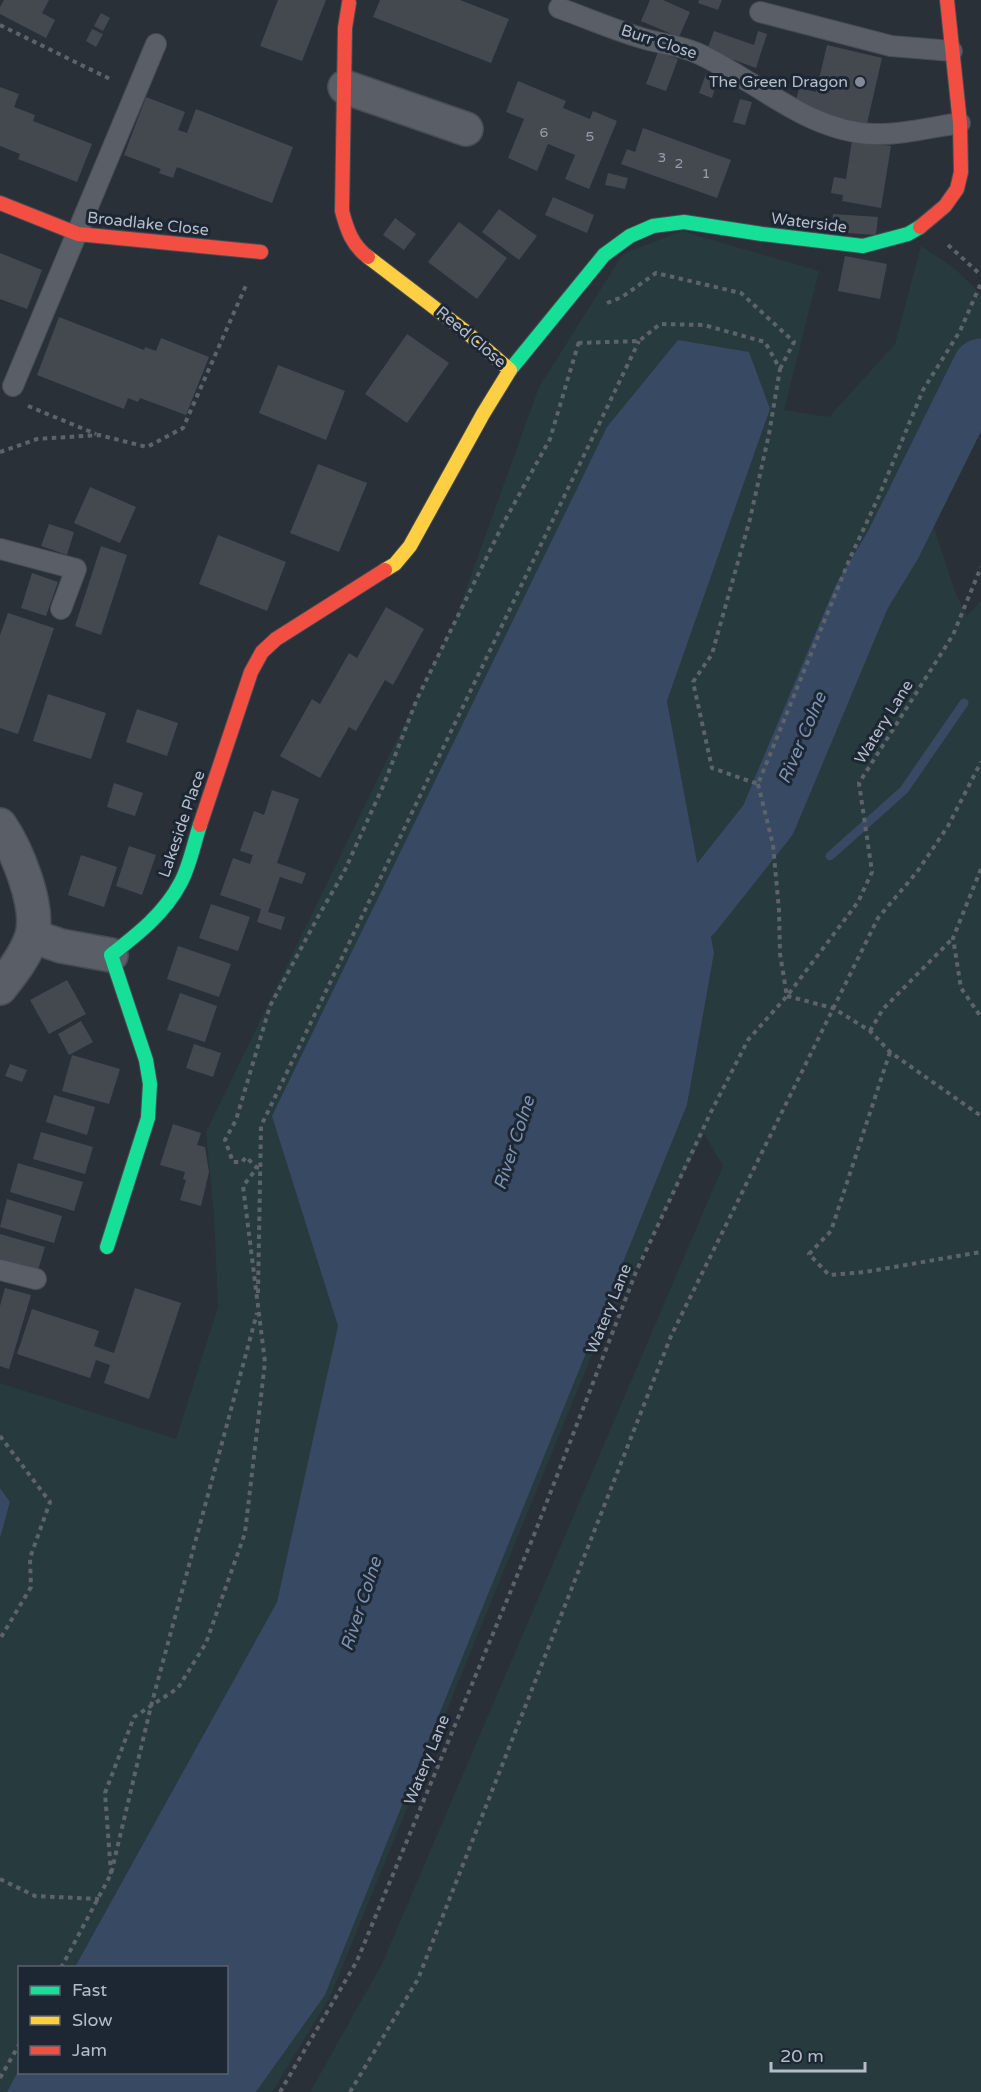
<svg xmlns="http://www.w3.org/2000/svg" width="981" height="2092" font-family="'Varela Round',sans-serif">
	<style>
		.green { fill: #273a3e }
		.water { fill: #384963 }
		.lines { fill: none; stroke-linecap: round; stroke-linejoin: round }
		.stream { stroke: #384963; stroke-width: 9 }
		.river { stroke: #384963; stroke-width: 57 }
		.building { fill: #444950 }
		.lane-casing { stroke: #484c53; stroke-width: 22 }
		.street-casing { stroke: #484c53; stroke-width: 36 }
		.fast-casing { stroke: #484c53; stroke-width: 16 }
		.slow-casing { stroke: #484c53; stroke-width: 16 }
		.jam-casing { stroke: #484c53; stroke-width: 16 }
		.path { stroke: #5d636a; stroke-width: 4; stroke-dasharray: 4.5 4.5; stroke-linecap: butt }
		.lane { stroke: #5a5e66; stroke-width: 20 }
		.street { stroke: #5a5e66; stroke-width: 33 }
		.fast { stroke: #16e098; stroke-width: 14 }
		.slow { stroke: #ffcf43; stroke-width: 14 }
		.jam { stroke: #f24e42; stroke-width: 14 }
		.poi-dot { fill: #848b96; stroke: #1d2633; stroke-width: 2 }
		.labels { text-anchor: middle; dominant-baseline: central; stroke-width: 6; stroke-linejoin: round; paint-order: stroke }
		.number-label { font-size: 14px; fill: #989fab }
		.street-label { font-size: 16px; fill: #b4bcc9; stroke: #1d2633 }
		.poi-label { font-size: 16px; fill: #b4bcc9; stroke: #1d2633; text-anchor: end }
		.water-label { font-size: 18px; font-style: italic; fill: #7c92b1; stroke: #1d2633 }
	</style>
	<rect width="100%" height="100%" fill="#2a3038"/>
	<path class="green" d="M682 231 819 271 784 410 829 417 895 344 921 246 955 269 981 294V402L930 515 955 592 967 616 981 601V2092H310L382 1964 723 1166 704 1134 591 1357 330 1997 272 2092H256L325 1995 687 1105 714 953 667 701 770 409 273 1116 339 1326 277 1602 75 1967 20 1968 19 2069 7 2092H0V1538L10 1502 0 1488V1383L176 1439 218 1307 214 1216 206 1132 455 620 539 387 623 254Z"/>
	<path class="water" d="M678 340 749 352 770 409 667 701 714 953 687 1105 325 1995 256 2092H7L19 2069 20 2072H226V1968L75 1967 277 1602 338 1326 272 1116 607 427Z
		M0 1488 10 1502 0 1538Z"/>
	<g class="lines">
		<path class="stream" d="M830 856 904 790 964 703"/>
		<path class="river" d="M651 959 695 912 768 820 862 596 893 545 981 367"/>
	</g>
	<path class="building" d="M4 0H49L42 13 55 20 46 38 0 14V7Z
		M278 0H326L302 61 260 46Z
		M380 0H460L509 19 491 63 373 17Z
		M650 0H663L690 12 679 37 641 21Z
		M699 0H722L718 10 698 3Z
		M101 13 110 18 103 31 94 26Z
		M92 29 103 34 96 47 86 41Z
		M714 31 754 45 758 31 767 34 756 68 707 50Z
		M827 45 882 58 866 128 817 113 796 101 799 88 816 92Z
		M658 52 678 59 666 91 646 84Z
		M706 74 718 79 712 98 699 93Z
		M518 81 566 101 563 108 590 119 593 111 617 121 589 189 565 179 575 155 548 144 537 171 508 158 524 119 506 112Z
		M0 87 19 94 14 107 35 115 33 121 92 144 77 182 18 159 20 154 0 146Z
		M146 97 185 112 178 130 187 133 196 109 293 147 272 203 177 167 173 178 159 173 161 169 124 155Z
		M740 99 752 102 745 125 733 122Z
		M643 128 731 160 717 198 621 164 627 149 635 152Z
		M852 140 891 146 881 208 842 201 843 195 831 193 834 177 846 179Z
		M608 173 628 178 625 189 605 185Z
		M553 197 594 215 587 233 545 215Z
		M499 209 537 236 519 260 482 232Z
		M833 214 878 217 876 235 832 232Z
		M395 218 416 234 404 250 383 235Z
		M459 222 507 258 477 299 428 262Z
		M0 253 42 270 27 309 0 299Z
		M845 256 887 264 880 299 838 291Z
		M59 317 144 350 145 347 156 351 161 338 209 357 186 415 140 398 138 402 128 398 124 409 37 375Z
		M407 334 449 363 407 423 365 394Z
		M278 365 345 391 326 440 259 413Z
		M318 464 367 483 339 552 290 533Z
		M90 487 136 507 120 543 74 523Z
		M49 524 74 532 67 555 41 546Z
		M218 535 286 562 267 611 199 584Z
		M101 546 127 555 101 635 75 626Z
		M32 573 58 582 46 616 21 608Z
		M386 607 424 629 393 685 385 680 356 731 349 727 320 778 280 756 312 699 320 704 349 653 357 658Z
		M8 613 54 628 18 734 0 728V635Z
		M48 694 106 713 91 759 33 741Z
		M137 709 178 723 167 756 126 742Z
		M114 783 143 793 135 816 107 807Z
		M272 790 299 799 277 863 306 873 302 884 280 877 268 912 285 917 281 930 257 922 261 909 220 895 233 858 250 864 253 855 240 851 254 811 264 815Z
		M129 846 156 855 142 895 116 886Z
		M81 855 117 867 104 907 68 895Z
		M211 904 250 917 238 951 199 938Z
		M178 946 231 964 219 997 167 979Z
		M67 980 86 1014 49 1034 30 1000Z
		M180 993 217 1006 205 1042 167 1030Z
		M81 1021 93 1042 69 1055 58 1034Z
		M194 1044 221 1053 213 1077 186 1068Z
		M72 1055 120 1069 109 1104 62 1091Z
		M10 1064 27 1070 22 1082 5 1076Z
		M54 1095 95 1107 87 1135 46 1122Z
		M173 1124 201 1133 197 1145 205 1147 209 1172 201 1206 180 1200 186 1180 183 1179 185 1172 160 1165Z
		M41 1132 93 1147 85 1174 33 1159Z
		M18 1163 83 1182 74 1211 10 1192Z
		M7 1199 62 1216 54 1243 0 1227Z
		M0 1234 45 1247 38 1270 0 1259Z
		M5 1288 31 1295 9 1369 0 1366V1306Z
		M135 1288 181 1303 149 1399 104 1383 110 1365 96 1360 90 1378 17 1354 32 1309 99 1331 94 1346 114 1353Z"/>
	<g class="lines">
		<g class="lane-casing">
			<path id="lane" d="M559 8C587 18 616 31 645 39 663 44 680 46 697 53 755 79 807 132 874 134 902 135 932 127 960 123
				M760 12 891 46 952 51
				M13 386 156 44
				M0 549 76 569 61 609
				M0 1270 36 1279"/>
		</g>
		<g class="street-casing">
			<path id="street" d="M345 87 466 129
				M0 825C17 850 40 906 32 936 26 955 12 973 0 988
				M32 936 61 946 111 955"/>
		</g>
		<g class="fast-casing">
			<path id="fast" d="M510 370 604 255 630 236 653 226 684 222 762 234 863 246 908 234 920 227
				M107 1247 148 1118 150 1084 146 1060 111 955C138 934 165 913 181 882 190 865 194 843 200 825"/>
		</g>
		<g class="slow-casing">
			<path id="slow" d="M368 257 465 331 510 370 483 414 410 546 395 564 385 570"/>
		</g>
		<g class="jam-casing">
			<path id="jam" d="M349 3 345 28 342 211C347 230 352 245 368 257
				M0 203 78 234 261 252
				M920 227 945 206 957 189 961 172 960 123 947 0
				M200 825 251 672 262 652 276 639 385 570"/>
		</g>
		<path class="path" d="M0 25 112 80
			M948 245 981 275
			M607 303 622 297 656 273 741 293 794 342 780 369
			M578 343 639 341 660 324 704 325 765 342 780 369 769 434 750 519 712 654 693 682 712 768 758 784 850 558 879 496 923 390 960 331 981 283
			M28 406 96 434
			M0 452 37 439 99 435 147 447 183 428 247 283
			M758 784 773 845 779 910 780 954 787 996
			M981 869 953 938 961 988 981 1017
			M787 996 833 1008 870 1031 890 1052 981 1116
			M870 1031 883 1009 952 939
			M890 1052 831 1231 809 1254 829 1275 865 1272 981 1252
			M258 1293 261 1126 639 341
			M0 1436 50 1502 30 1558 31 1587 0 1639
			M111 1874 105 1793 134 1717 178 1688 206 1643 245 1533 265 1362 243 1186 257 1168 246 1157 242 1162H233L225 1140 236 1120 270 1006 319 915 344 872 384 784 417 699 504 522 550 439 580 338
			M0 1879 35 1896 99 1899
			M61 1968 111 1874 151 1706 257 1313
			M0 2078 20 2043
			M280 2092 357 1961 534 1535 636 1272 710 1114 748 1040 787 996 858 902 872 872 859 783 953 635 981 567
			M350 2092 418 1979 671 1336 878 918 917 872 948 826 981 762"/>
		<use href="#lane" class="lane"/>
		<use href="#street" class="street"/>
		<use href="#fast" class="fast"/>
		<use href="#slow" class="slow"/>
		<use href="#jam" class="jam"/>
	</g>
	<circle class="poi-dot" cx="860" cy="82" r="6"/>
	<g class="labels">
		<g class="number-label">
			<text x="544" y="132">6</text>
			<text x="590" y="136">5</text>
			<text x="662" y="157">3</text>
			<text x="679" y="163">2</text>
			<text x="706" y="173">1</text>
		</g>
		<g class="street-label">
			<text transform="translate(659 42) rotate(18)">Burr Close</text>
			<text transform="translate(809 223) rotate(7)">Waterside</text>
			<text transform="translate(148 224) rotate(6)">Broadlake Close</text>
			<text transform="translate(471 337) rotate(40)">Reed Close</text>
			<text transform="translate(884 722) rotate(-58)">Watery Lane</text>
			<text transform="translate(182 824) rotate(-71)">Lakeside Place</text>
			<text transform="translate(609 1309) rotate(-68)">Watery Lane</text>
			<text transform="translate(427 1760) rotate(-68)">Watery Lane</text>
		</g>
		<g class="poi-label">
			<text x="848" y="82">The Green Dragon</text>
		</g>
		<g class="water-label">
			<text transform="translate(802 738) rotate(-67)">River Colne</text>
			<text transform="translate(514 1143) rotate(-72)">River Colne</text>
			<text transform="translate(361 1604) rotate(-72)">River Colne</text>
		</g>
	</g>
	<rect x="18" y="1966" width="210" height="108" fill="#1d2633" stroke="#59626f" stroke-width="1.5"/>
	<rect x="30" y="1986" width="30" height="9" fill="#16e098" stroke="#59626f" stroke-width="1.5"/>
	<text x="72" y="1996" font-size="18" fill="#b4bcc9">Fast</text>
	<rect x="30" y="2016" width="30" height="9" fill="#ffcf43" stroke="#59626f" stroke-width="1.5"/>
	<text x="72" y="2026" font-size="18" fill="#b4bcc9">Slow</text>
	<rect x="30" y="2046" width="30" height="9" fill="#f24e42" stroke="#59626f" stroke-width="1.5"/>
	<text x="72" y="2056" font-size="18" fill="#b4bcc9">Jam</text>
	<path d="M771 2062v9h94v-9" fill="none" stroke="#b4bcc9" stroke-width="3"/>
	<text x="780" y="2062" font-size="18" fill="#b4bcc9" stroke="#1d2633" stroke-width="4.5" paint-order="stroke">20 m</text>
</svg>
